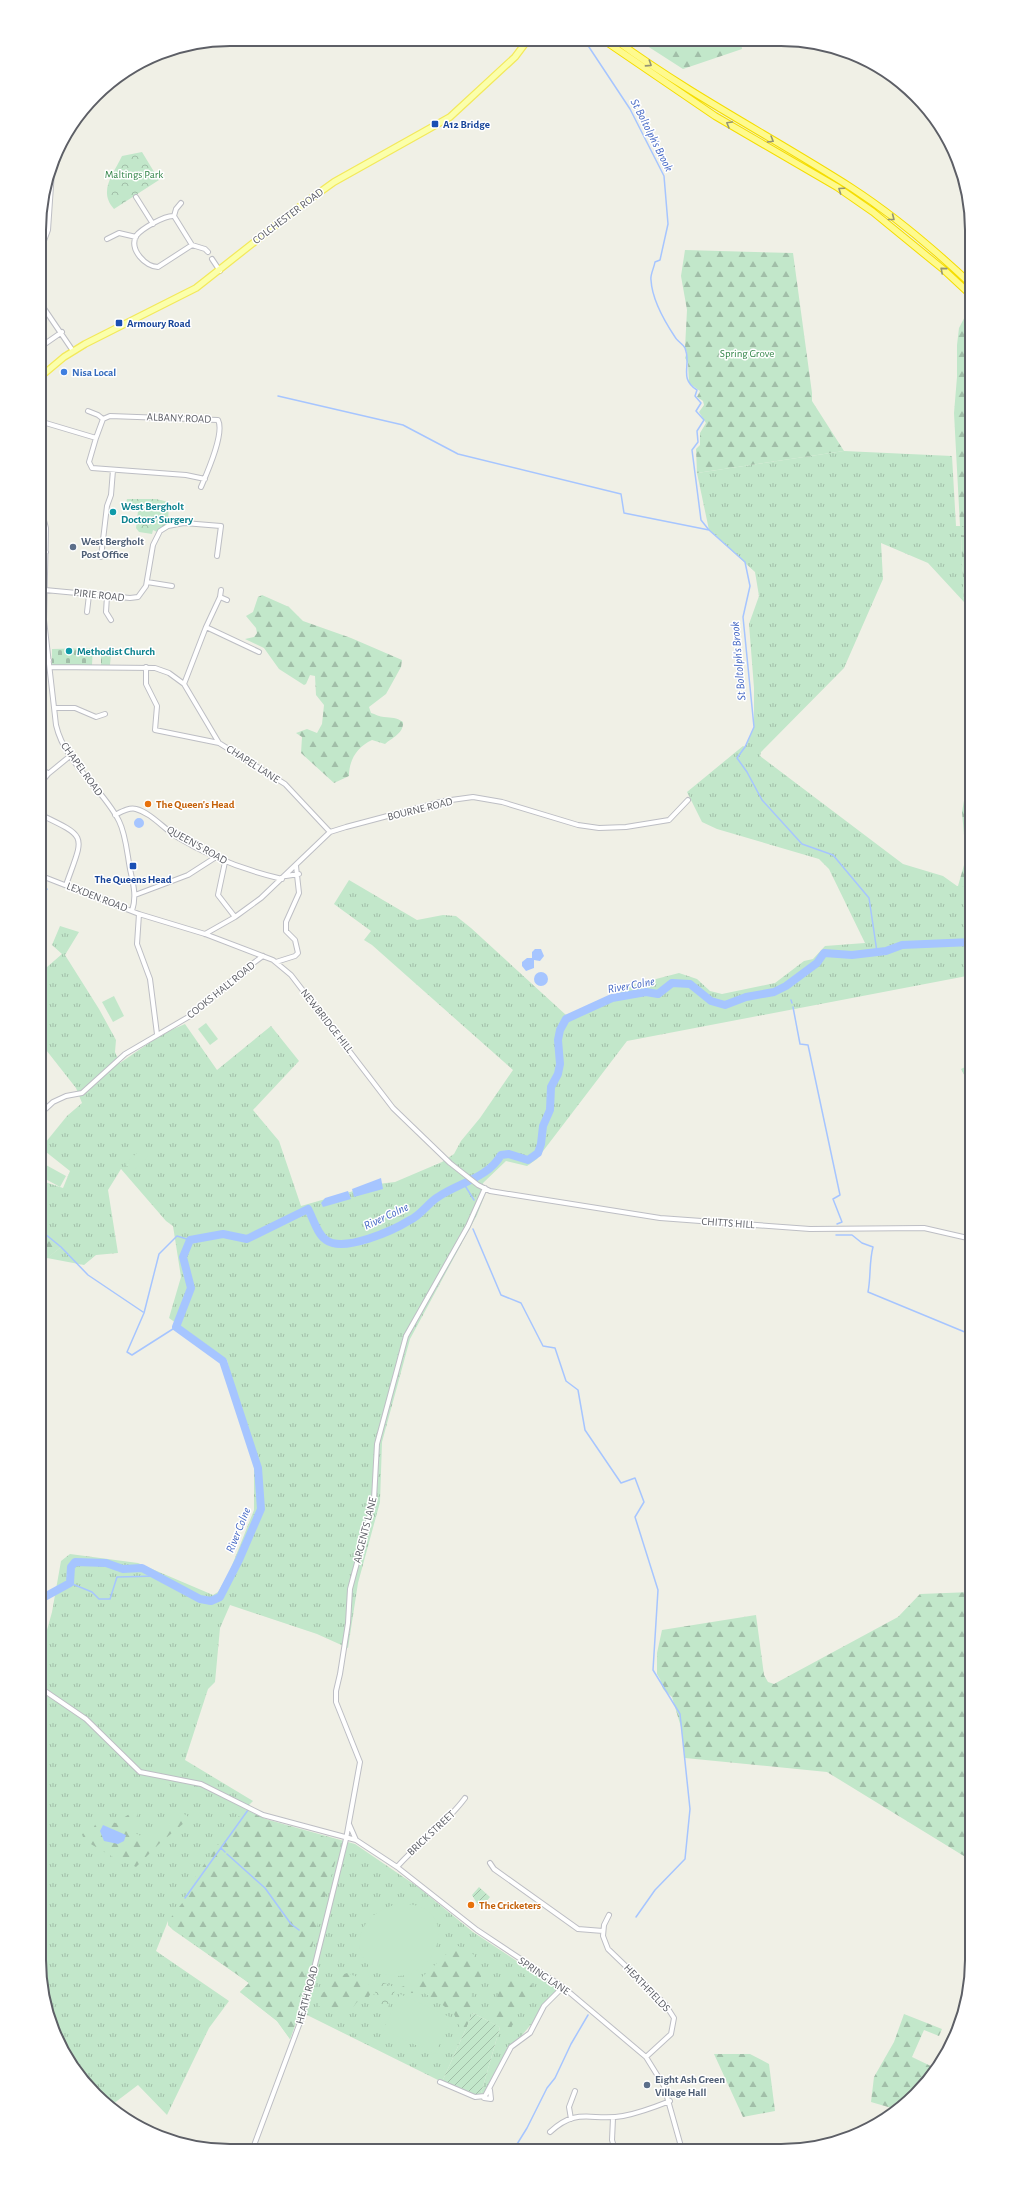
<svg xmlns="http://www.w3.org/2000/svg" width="1011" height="2190" font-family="'Alegreya Sans',sans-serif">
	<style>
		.grass { fill: url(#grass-tufts) }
		.forest { fill: url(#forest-firs) }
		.cemetery { fill: url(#cemetery-stones) }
		.park { fill: url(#park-crowns) }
		.garden { fill: url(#garden-furrows) }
		.pitch { fill: #c2e7ca }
		.water { fill: #a6c5ff }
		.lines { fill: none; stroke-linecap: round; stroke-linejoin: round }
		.stream { stroke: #a6c5ff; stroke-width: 1.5 }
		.river { stroke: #a6c5ff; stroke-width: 8 }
		.minor-casing { stroke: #bdbec4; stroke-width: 6 }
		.major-casing { stroke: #f3e95b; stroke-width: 8 }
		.highway-casing { stroke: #f5dd00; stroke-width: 8 }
		.minor { stroke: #fff; stroke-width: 4 }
		.major { stroke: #fbffab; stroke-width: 5.5 }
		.highway { stroke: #fefa8e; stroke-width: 6 }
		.oneway { stroke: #959574 }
		.transit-dot { fill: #1a4fb4; stroke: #fff; stroke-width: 1.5 }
		.shop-dot { fill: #3f7fe0; stroke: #fff; stroke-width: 1.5 }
		.culture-dot { fill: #0f9aa8; stroke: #fff; stroke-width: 1.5 }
		.service-dot { fill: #5c6f8a; stroke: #fff; stroke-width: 1.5 }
		.food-dot { fill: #e8710a; stroke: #fff; stroke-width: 1.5 }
		.labels { text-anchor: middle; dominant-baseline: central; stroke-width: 3; stroke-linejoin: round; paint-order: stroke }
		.transit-label { font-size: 11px; font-weight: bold; fill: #164399; stroke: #fff; text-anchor: start }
		.park-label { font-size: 11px; fill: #34864a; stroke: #fff }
		.street-label { font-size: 11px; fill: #5d5f66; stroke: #fff }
		.shop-label { font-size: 11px; font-weight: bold; fill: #366cbe; stroke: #fff; text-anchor: start }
		.culture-label { font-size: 11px; font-weight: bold; fill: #0d838f; stroke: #fff; text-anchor: start }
		.service-label { font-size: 11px; font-weight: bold; fill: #4e5e75; stroke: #fff; text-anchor: start }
		.food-label { font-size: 11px; font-weight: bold; fill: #c56008; stroke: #fff; text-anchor: start }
		.water-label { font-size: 12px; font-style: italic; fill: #4669c5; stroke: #fff }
		.rim { fill: none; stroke: #5d5f66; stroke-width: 2 }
	</style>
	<defs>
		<pattern id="grass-tufts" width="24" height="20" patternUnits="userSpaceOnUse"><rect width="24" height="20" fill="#c2e7ca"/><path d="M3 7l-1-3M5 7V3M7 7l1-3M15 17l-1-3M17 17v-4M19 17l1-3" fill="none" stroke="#a1bea8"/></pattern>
		<pattern id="forest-firs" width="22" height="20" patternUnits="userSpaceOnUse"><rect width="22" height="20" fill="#c2e7ca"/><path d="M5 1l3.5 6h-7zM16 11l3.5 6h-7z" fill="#a1bea8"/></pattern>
		<pattern id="cemetery-stones" width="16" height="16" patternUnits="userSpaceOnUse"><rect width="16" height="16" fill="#c2e7ca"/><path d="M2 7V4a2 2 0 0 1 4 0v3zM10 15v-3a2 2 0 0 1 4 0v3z" fill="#a1bea8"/></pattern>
		<pattern id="park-crowns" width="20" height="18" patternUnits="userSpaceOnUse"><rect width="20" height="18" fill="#c2e7ca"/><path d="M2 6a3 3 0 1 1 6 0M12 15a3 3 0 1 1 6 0" fill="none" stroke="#a1bea8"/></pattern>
		<pattern id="garden-furrows" width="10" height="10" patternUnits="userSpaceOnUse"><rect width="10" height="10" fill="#c2e7ca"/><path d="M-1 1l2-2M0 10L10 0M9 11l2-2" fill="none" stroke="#a1bea8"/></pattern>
	</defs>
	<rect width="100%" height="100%" fill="#f0f0e6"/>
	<path class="grass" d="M844 451 952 456 956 526H972V536L961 535 964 602 928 563 881 543 883 579 844 668 761 752 760 756 903 864 943 876 957 886H972V975L627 1041 537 1159 527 1166 506 1161 483 1183 484 1197 477 1215 410 1339 382 1442 380 1502 358 1583 348 1648 317 1634 230 1605 220 1628 215 1682 208 1689 185 1760 253 1801 245 1809 265 1819 355 1844 418 1887 473 1932 556 1987 557 1990 541 2007 533 2022 519 2039 510 2046 485 2092 480 2097 500 2027 473 2013 442 2082 305 2014 298 2017 290 2039 277 2021 240 1992 249 1983 173 1930 168 1925V1921L156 1951 229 2001 209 2028 167 2115 138 2085 109 2107 71 2066 46 2010 39 1960V1659L52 1612 61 1561 70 1554 138 1563 213 1595 218 1592 229 1573 254 1510V1467L227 1360 169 1318 181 1277 173 1226 166 1221 121 1169 108 1190 118 1253 96 1255 84 1265 47 1258 61 1247 39 1229 45 1214 39 1180 63 1188 70 1171 41 1148 67 1116 82 1103 76 1088 39 1041V974L62 954 52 945 60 926 79 932 65 955 99 1009 116 1040 115 1052 120 1063 162 1034 185 1024 217 1070 271 1026 299 1061 253 1110 279 1141 301 1206 378 1184 395 1182 442 1162 454 1154 461 1141 480 1118 513 1070 372 945 364 940 371 931 334 904 349 880 417 920 443 915 456 916 471 928 566 1015 617 994 633 985 679 973 697 979 710 991 722 994 775 983 804 961 813 959 825 946 865 943 829 869 819 859 717 829 702 822 687 792 743 746 745 747 754 727V688L749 624 759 596 755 572 709 530 697 473Z
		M39 1572 47 1584 39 1595Z"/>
	<path class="forest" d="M641 42H741L742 49 683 69Z
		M685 250 793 253 812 393V401L844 451 697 473 696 449 700 445V433L706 423 699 412 704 405 703 401 697 397 700 391 689 383 688 363 685 358 687 352 685 348 687 310 681 276Z
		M972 303V526H960L954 413 957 377V345L959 328Z
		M961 535 972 536V886L960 887 958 886 966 858 962 812 966 789 970 752V607L964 602Z
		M262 595 289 607 303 621 351 638 402 660 401 667 386 694 369 707 371 713C375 714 380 717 384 717 392 718 396 717 403 722 404 733 392 738 385 744L372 740C357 747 349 760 349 776L334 783 301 753 302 737 296 733 307 729 317 733 322 724 324 705 316 695 315 676 310 675 306 684 304 685 279 669 264 648 245 639 254 637 257 633 256 628 246 616 253 612 258 597Z
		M972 1031V1089L961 1069 971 1064 968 1048Z
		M39 1229 61 1247 39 1265Z
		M972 1592V1861L827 1772 685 1758 681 1727 672 1697 663 1689 660 1679 657 1674V1653L662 1630 756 1615 764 1675 768 1682 774 1684 898 1617 920 1594Z
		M46 1601 39 1625V1606Z
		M244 1809 265 1819 341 1842 319 1918 296 2014 298 2017 290 2039 277 2021 240 1992 249 1983 168 1925 169 1920 193 1889 190 1884Z
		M135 1810 138 1813 131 1831 145 1838H151L181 1812 190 1818 160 1843 136 1867 124 1861 118 1860 84 1840 82 1834 92 1830 98 1820 116 1823Z
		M456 1945C478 1956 482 1957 481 1982L472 1991 470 2019 466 2029 460 2028 454 2014 440 2003 424 1993H407L399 1988 419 1980Z
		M513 1968 520 1979 524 1976 530 1980 533 1989 526 2005 519 2010 515 2021 510 2029 500 2027 488 2021 507 1971Z
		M347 1973 368 1981 371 1993 365 2003 357 2002 351 2010H335L318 2006 321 1994 329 1988 334 1978Z
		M904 2014 942 2029 939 2036 924 2030 912 2057 937 2069 932 2077 894 2113 895 2109 871 2102 874 2077 894 2042Z
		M714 2054H750L769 2064 775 2111 743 2117Z"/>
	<path class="cemetery" d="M93 648 92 665 52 666V649Z
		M101 654H111L110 665H101Z"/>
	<path class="park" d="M142 152 159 180 114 209C98 191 113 175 122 156Z
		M127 499H156L169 502 168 523 157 532 153 530 152 534 139 532 136 528 138 511 125 509Z
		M380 1981 396 1988 386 2012 370 2005Z"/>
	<path class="garden" d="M479 1887 490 1897 482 1907 478 1905 472 1895Z
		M473 2013 500 2027 480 2097 442 2082Z"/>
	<path class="pitch" d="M114 996 124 1016 113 1022 102 1002Z
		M206 1023 218 1039 210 1045 198 1029Z
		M141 1149 148 1156 133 1172 125 1164Z
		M46 1165 66 1176 60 1187 40 1176Z
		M396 1904C469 1898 437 1994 382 1973 355 1963 352 1933 374 1915 380 1910 388 1907 396 1904Z
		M400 1994 452 2018 435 2054 383 2030Z"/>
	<path class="water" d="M134 823a5 5 0 1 1 10 0a5 5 0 1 1-10 0Z
		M39 881 48 889 43 896H39Z
		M535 949H541L544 956 540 961 534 960V968L526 971 522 966V962L527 958H532V952Z
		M534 979a7 7 0 1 1 14 0a7 7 0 1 1-14 0Z
		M381 1178 383 1189 354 1197 352 1189Z
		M348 1191 351 1199 323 1207 321 1203 325 1198Z
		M103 1825 126 1835 124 1841 118 1844 104 1841 100 1831Z"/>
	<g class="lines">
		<path class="stream" d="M585 41 630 109 664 176 668 224 660 260 655 262C654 268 650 275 651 280 652 299 665 322 675 337 677 341 683 344 685 348 692 365 678 378 697 390L695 396 701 403 696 411 704 420 697 431 698 442 692 450 701 520 709 530 745 562 750 586 743 617 754 727 745 747 737 758 747 772 762 800 802 844 833 855 869 898 877 952
			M278 396 403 425 458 454 621 494 624 513 709 530
			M791 1000 792 1003
			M793 1007 800 1044 808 1045 840 1195 833 1199 842 1222 837 1224
			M464 1184 474 1200
			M39 1229 61 1247 88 1275 143 1312
			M473 1229 501 1295 521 1303 543 1346 555 1348 566 1381 578 1390 585 1430 621 1483 635 1478 644 1502 635 1517 658 1590 653 1670 680 1714 690 1809 685 1859 655 1890 636 1917
			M836 1235H852L862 1243 873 1247C869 1262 871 1277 868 1292L972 1335
			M176 1327 132 1355 127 1352 144 1313 159 1254 177 1236 190 1240
			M70 1583 92 1592 99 1599H110L117 1577 157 1576
			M221 1848 225 1852
			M227 1854 265 1888 291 1924 299 1930
			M185 1898 248 1810
			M514 2149 527 2128 547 2088 555 2078 571 2044 588 2015"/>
		<path class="river" d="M39 1600 70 1583 71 1567 75 1562 106 1563 123 1569 142 1568 200 1599 211 1601 220 1597 239 1560 261 1509 258 1468 223 1361 176 1327 191 1288 183 1257 190 1240 223 1234 247 1239 308 1209C313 1218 317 1234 326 1240 344 1253 394 1230 410 1220 421 1215 428 1203 438 1197 458 1183 488 1178 501 1155L509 1154 528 1160 538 1153 541 1144 543 1126 550 1110 551 1087 558 1074 560 1064 558 1040 560 1030 566 1019 612 998 646 992 658 994 672 983 690 984 711 1001 725 1005 746 997 774 992 786 986 817 963 824 953 852 955 886 951 902 945 972 942"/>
		<g class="minor-casing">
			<path id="minor" d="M879 68 923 108 945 135
				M58 147 60 144
				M136 197 153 224
				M174 216 176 209 181 203
				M107 239 119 233 136 237
				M192 245 158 267C146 267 129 250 136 236 141 229 165 215 174 216L192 245 205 249 208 252
				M39 254 48 230 52 171
				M212 259 220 271
				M39 301 73 351
				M39 348 62 332
				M88 411 98 415 103 419
				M39 421 96 438 103 419 110 416 218 420C225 433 207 473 201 487
				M96 438 89 462 92 468 186 475 205 479
				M39 502 46 528 44 620 56 725C65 764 102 787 119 821 126 835 127 853 130 869 133 883 137 896 132 911
				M39 555 46 552
				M101 557 107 506 111 495 113 470
				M147 582 172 586
				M45 590 130 598 138 597 146 586 153 545 160 531 168 526 184 523 221 526 217 556
				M107 596 106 612 111 620
				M220 597 227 600
				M87 612 89 595
				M206 627 259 652
				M39 663 49 660
				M50 667 155 668 169 673 184 684 219 743 285 784 330 832
				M146 667V684L157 706 155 730 219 743
				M184 684 206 627 220 597 221 590
				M55 708H75L96 717 105 714
				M39 765 48 774
				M39 785 48 774 70 756
				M39 814C89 838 84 834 66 885
				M115 815C121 812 129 807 136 809 151 813 163 828 177 837 210 857 244 870 282 879
				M225 862 218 895 235 917
				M39 875 139 914 205 934 273 960 291 975 393 1108 450 1163 478 1185 490 1191 660 1218 810 1229 924 1228 972 1239
				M286 876 299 874
				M135 895 188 875 216 857
				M139 914 137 944 150 979 157 1034
				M205 934 235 917 261 898 330 832 346 827 444 801 473 797 502 802 578 825 599 828 626 827 669 820 688 800
				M276 962 295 956 298 953 295 940 286 931V922L299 893 296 866
				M39 1115 53 1102 66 1096 82 1093 125 1054 190 1016 248 967 263 956
				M39 1687 86 1719 140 1772 201 1784 263 1815 356 1840 397 1867 477 1930 563 1987 646 2057 664 2086 682 2150
				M349 1824 356 1840
				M490 1863 494 1869 578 1929 603 1931
				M397 1867C418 1843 446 1824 465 1798
				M609 1915 604 1925 603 1936 608 1949 665 2004 674 2018 671 2034 646 2057
				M440 2082 475 2097 485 2096 511 2047 530 2033 544 2006 563 1987
				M484 2098 491 2099 490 2090
				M613 2118 612 2140 615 2150
				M571 2119 569 2107 575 2091
				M550 2132C578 2106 592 2122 623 2116 639 2113 655 2107 670 2101
				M253 2148 302 2017 346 1839 360 1762 336 1702V1691L340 1674 348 1623 350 1589 374 1499 377 1444 406 1336 468 1226 485 1188"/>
		</g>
		<g class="major-casing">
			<path id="major" d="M39 378 64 357 85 344 196 288 295 210 334 182 450 117 515 57 527 41"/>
		</g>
		<g class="highway-casing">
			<path id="highway" d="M605 41 715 116 837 187 873 212 944 270 972 296
				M617 41C692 96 774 138 852 188 895 216 935 250 972 285"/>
		</g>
		<use href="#minor" class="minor"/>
		<use href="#major" class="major"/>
		<use href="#highway" class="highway"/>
	</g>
	<defs><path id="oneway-chevron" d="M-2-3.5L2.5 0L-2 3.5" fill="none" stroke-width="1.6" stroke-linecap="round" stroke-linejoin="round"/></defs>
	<g class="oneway">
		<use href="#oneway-chevron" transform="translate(649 64) rotate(33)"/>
		<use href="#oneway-chevron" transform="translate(729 124) rotate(-150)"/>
		<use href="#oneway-chevron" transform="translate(771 140) rotate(31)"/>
		<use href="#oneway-chevron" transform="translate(841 190) rotate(-145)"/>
		<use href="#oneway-chevron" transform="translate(892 218) rotate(38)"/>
		<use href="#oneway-chevron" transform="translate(943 270) rotate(-139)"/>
	</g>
	<g class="transit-dot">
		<rect x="431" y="120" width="8" height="8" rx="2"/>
		<rect x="115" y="319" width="8" height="8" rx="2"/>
		<rect x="129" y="862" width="8" height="8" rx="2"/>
	</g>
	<circle class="shop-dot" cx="64" cy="372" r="4"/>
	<g class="culture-dot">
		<circle cx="113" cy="512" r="4"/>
		<circle cx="69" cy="651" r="4"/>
	</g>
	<g class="service-dot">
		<circle cx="73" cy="547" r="4"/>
		<circle cx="647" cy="2085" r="4"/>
	</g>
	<g class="food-dot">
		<circle cx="148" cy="804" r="4"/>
		<circle cx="471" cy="1905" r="4"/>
	</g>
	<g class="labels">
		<g class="transit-label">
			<text x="443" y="124">A12 Bridge</text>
			<text x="127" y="323">Armoury Road</text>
			<text x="133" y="879" text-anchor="middle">The Queens Head</text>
		</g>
		<g class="park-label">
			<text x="134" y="174">Maltings Park</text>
			<text x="747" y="353">Spring Grove</text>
		</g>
		<g class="street-label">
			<text transform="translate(288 216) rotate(-37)">COLCHESTER ROAD</text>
			<text transform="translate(179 418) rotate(2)">ALBANY ROAD</text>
			<text transform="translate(99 595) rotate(6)">PIRIE ROAD</text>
			<text transform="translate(253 764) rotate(33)">CHAPEL LANE</text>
			<text transform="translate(82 769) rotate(54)">CHAPEL ROAD</text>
			<text transform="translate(420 809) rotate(-14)">BOURNE ROAD</text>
			<text transform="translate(197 845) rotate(29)">QUEEN'S ROAD</text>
			<text transform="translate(97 897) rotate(21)">LEXDEN ROAD</text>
			<text transform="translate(221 990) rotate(-39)">COOKS HALL ROAD</text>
			<text transform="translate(327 1021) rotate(52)">NEWBRIDGE HILL</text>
			<text transform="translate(728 1223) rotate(4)">CHITTS HILL</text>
			<text transform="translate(365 1530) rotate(-76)">ARGENTS LANE</text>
			<text transform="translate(431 1833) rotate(-43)">BRICK STREET</text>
			<text transform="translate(544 1976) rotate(34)">SPRING LANE</text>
			<text transform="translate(647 1988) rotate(46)">HEATHFIELDS</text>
			<text transform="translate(307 1995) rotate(-75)">HEATH ROAD</text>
		</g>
		<g class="shop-label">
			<text x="72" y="372">Nisa Local</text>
		</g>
		<g class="culture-label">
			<text x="121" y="506">West Bergholt<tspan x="121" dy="13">Doctors' Surgery</tspan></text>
			<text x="77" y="651">Methodist Church</text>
		</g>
		<g class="service-label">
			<text x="81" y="541">West Bergholt<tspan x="81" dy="13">Post Office</tspan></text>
			<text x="655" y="2079">Eight Ash Green<tspan x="655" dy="13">Village Hall</tspan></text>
		</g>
		<g class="food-label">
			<text x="156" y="804">The Queen's Head</text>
			<text x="479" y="1905">The Cricketers</text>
		</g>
		<g class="water-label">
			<text transform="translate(652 135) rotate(63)">St Boltolph's Brook</text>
			<text transform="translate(738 661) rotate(-95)">St Boltolph's Brook</text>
			<text transform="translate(631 985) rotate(-10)">River Colne</text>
			<text transform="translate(386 1216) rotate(-25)">River Colne</text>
			<text transform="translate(238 1530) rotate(-68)">River Colne</text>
		</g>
	</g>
	<path d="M0 0H1011V2190H0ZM230 46H781A184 184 0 0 1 965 230V1960A184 184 0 0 1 781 2144H230A184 184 0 0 1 46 1960V230A184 184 0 0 1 230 46Z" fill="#fff" fill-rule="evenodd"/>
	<path class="rim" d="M230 46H781A184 184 0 0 1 965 230V1960A184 184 0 0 1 781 2144H230A184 184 0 0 1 46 1960V230A184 184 0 0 1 230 46Z"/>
</svg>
